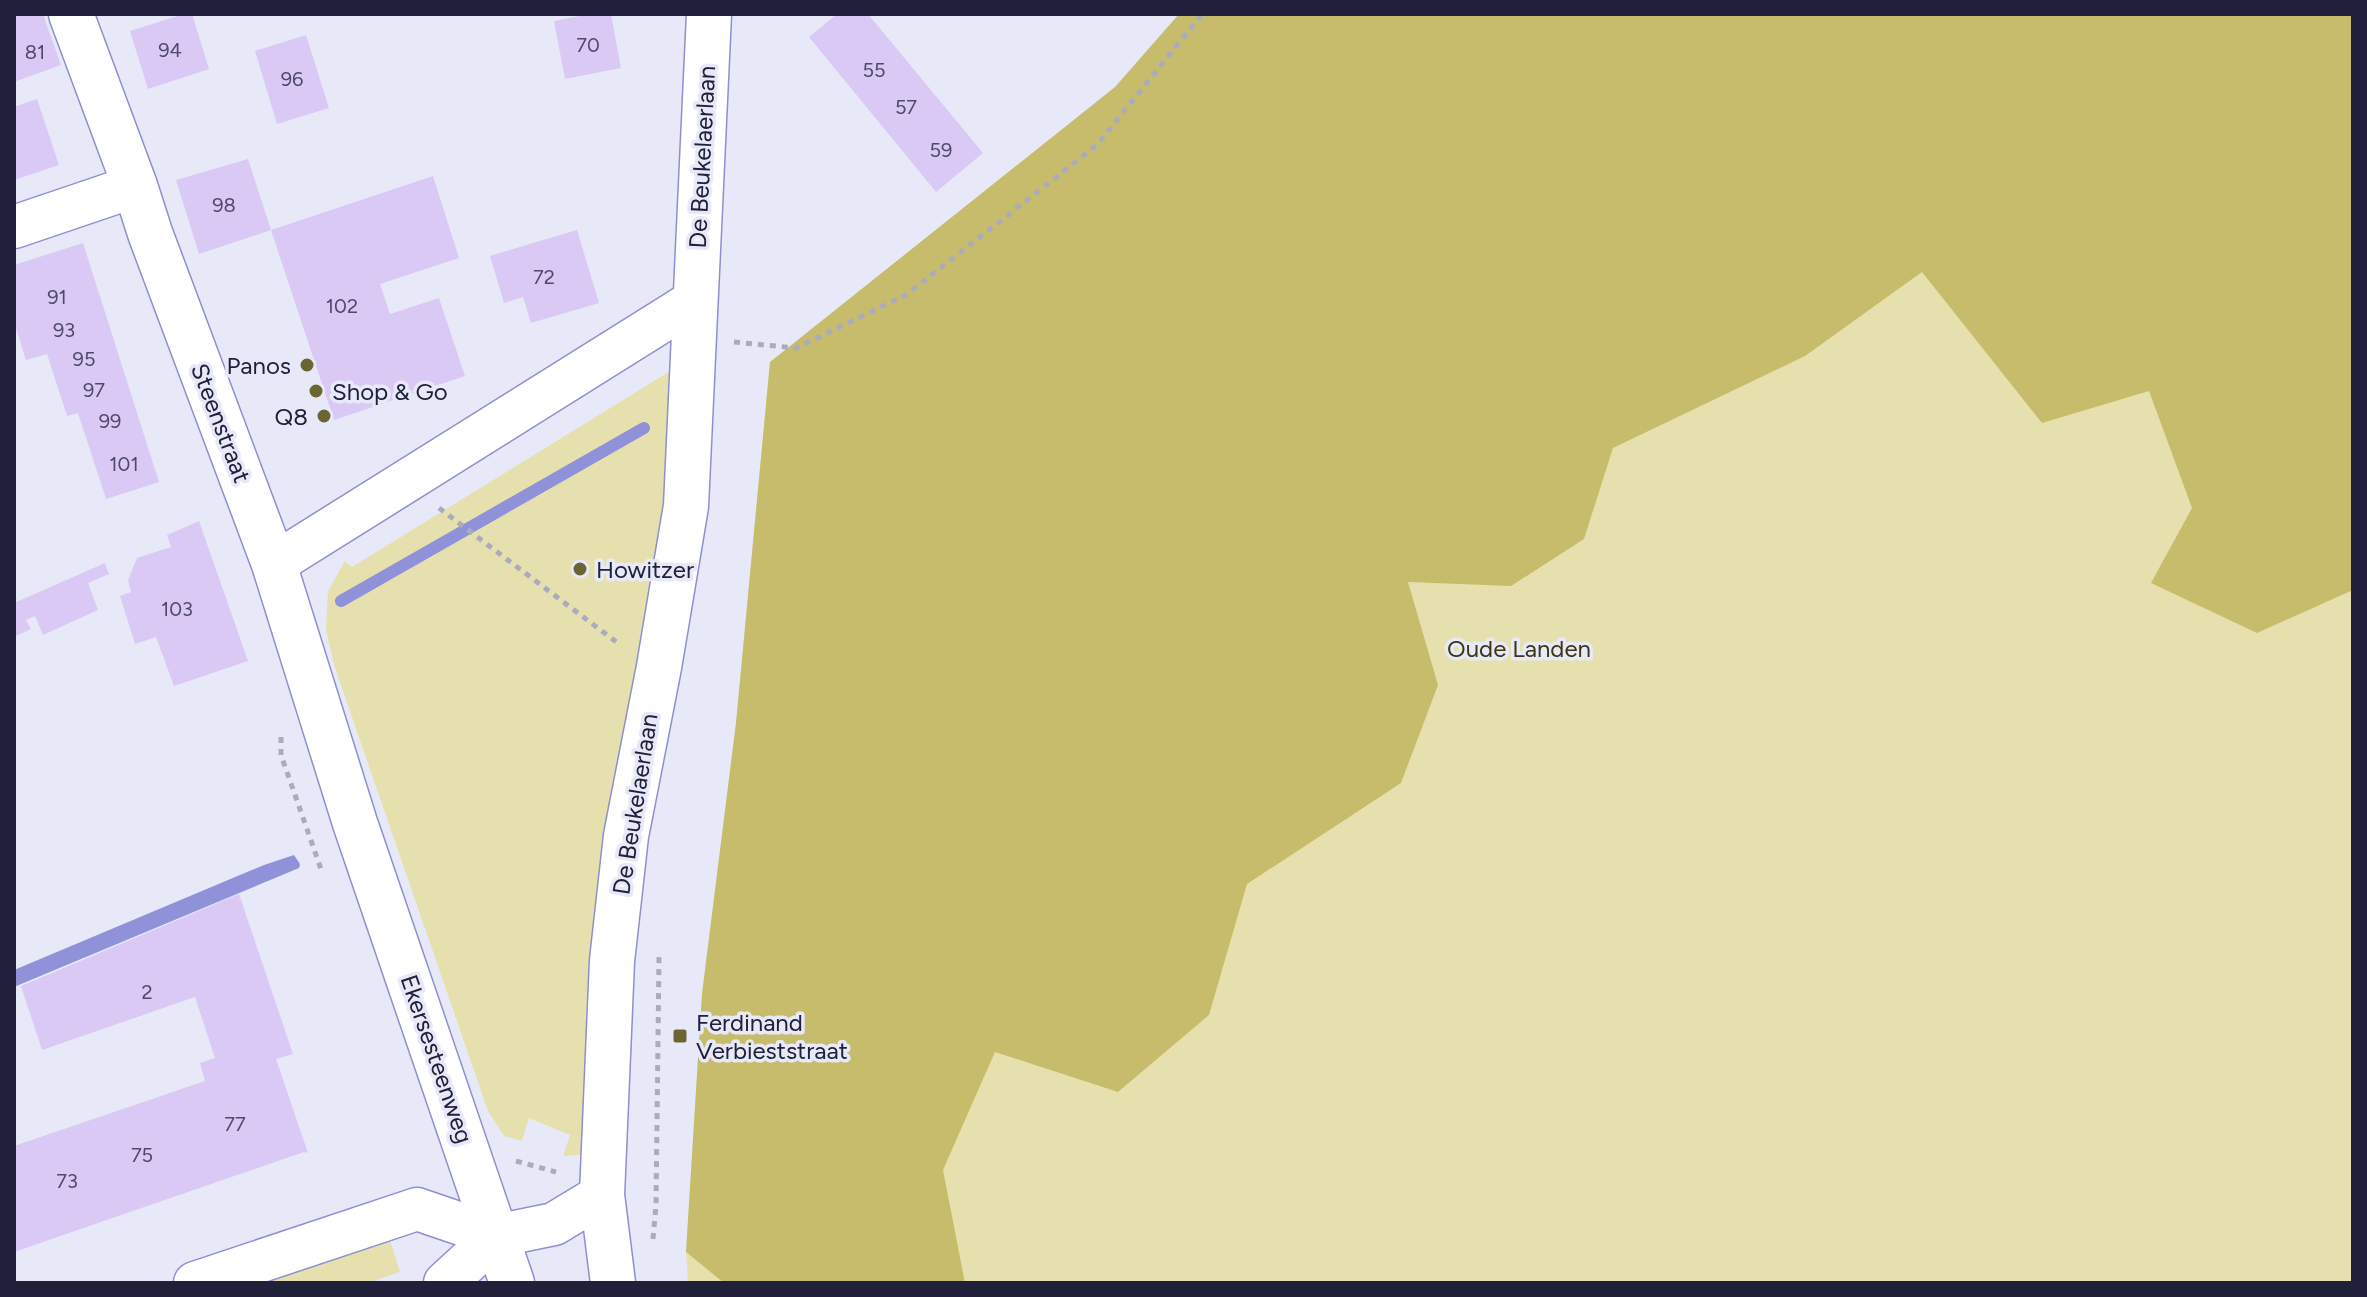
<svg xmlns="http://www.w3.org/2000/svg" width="2367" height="1297" font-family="Figtree,sans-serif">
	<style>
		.green { fill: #e6e0ae }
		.forest { fill: #c7bc6b }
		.water { fill: #9092d9 }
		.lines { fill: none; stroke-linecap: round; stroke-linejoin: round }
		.stream { stroke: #9092d9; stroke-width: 12 }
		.building { fill: #d9c9f4 }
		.minor-casing { stroke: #8d8fd1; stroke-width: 45 }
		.major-casing { stroke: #8d8fd1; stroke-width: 47 }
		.path { stroke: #ababbe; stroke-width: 5; stroke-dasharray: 6 6; stroke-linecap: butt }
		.minor { stroke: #fff; stroke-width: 42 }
		.major { stroke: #fff; stroke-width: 44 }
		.poi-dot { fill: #6b6531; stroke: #e8e9f8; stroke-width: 3 }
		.labels { text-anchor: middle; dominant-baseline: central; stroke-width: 7; stroke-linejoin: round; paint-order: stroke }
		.number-label { font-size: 20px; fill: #4e4a69 }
		.street-label { font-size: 24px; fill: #20203b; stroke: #e8e9f8 }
		.poi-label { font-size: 24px; fill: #20203b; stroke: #e8e9f8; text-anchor: start }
		.park-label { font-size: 24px; fill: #3a3612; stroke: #e8e9f8 }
	</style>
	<rect width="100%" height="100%" fill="#e8e9f8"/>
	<path class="green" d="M2353 14V1283H688L686 1252 702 994 736 723 770 362 1145 107Z
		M675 368 682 385 591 1154 563 1156 570 1135 529 1118 522 1141 504 1136 488 1111 334 665 326 630 328 591 345 561 352 567Z
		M389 1237 400 1272 368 1283H255Z"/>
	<path class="forest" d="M1179 14H2353V590L2257 633 2151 583 2192 508 2149 391 2042 423 1922 272 1805 356 1613 448 1584 539 1511 586 1408 582 1438 685 1401 783 1247 884 1209 1015 1118 1092 995 1052 943 1170 965 1283H724L686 1252 702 994 736 723 770 362 1115 87Z"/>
	<path class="water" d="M294 855 300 864 299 868 14 987V970L264 865Z"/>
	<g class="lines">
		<path class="stream" d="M341 601 644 428"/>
	</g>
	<path class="building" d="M14 14H43L61 65 14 82Z
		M184 14H192L209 69 148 89 130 31Z
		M590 14H611L621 68 565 79 554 21Z
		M837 14H868L983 153 936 192 809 37Z
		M306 35 329 108 277 124 255 51Z
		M37 99 59 165 14 180V107Z
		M248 159 271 230 199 254 176 180Z
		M433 176 459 258 380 284 390 314 439 298 465 376 334 420 271 230Z
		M577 230 599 303 531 323 523 297 504 303 490 256Z
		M83 243 159 482 106 499 78 413 67 416 47 354 26 360 14 322V265Z
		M199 521 248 661 174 686 156 637 135 644 120 596 131 592 128 580 137 558 171 547 167 535Z
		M105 563 109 574 88 583 98 610 43 635 35 616 26 620 31 629 14 637V603Z
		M239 894 293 1054 276 1059 308 1153 304 1152 14 1252V1146L205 1081 200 1063 215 1058 195 997 42 1050 21 986Z"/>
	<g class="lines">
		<g class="minor-casing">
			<path id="minor" d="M14 227 135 186
				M274 564 694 301
				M496 1236 554 1224 602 1195
				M195 1283 417 1209 496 1236
				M445 1283 496 1236"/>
		</g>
		<g class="major-casing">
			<path id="major" d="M71 14 135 186 150 233 274 564 355 823 512 1283
				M613 1283 602 1195 612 961 626 836 659 667 686 506 709 14"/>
		</g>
		<path class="path" d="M734 342 796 348 906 295 1097 145 1202 14
			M439 508 619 644
			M281 737V755L322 872
			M516 1161 556 1172
			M653 1239 656 1205 659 957"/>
		<use href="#minor" class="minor"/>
		<use href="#major" class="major"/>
	</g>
	<g class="poi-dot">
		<circle cx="307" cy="365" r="8"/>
		<circle cx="316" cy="391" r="8"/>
		<circle cx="324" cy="416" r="8"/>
		<circle cx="580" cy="569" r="8"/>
		<rect x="672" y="1028" width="16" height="16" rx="4"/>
	</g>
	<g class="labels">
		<g class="number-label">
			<text x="588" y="45">70</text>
			<text x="170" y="50">94</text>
			<text x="35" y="52">81</text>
			<text x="874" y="70">55</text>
			<text x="292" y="79">96</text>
			<text x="906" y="107">57</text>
			<text x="941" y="150">59</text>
			<text x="224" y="205">98</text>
			<text x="544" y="277">72</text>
			<text x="57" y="297">91</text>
			<text x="342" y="306">102</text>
			<text x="64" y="330">93</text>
			<text x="84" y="359">95</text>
			<text x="94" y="390">97</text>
			<text x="110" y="421">99</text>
			<text x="124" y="464">101</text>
			<text x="177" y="609">103</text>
			<text x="147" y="992">2</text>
			<text x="235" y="1124">77</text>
			<text x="142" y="1155">75</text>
			<text x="67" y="1181">73</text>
		</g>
		<g class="street-label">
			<text transform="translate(702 157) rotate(-87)">De Beukelaerlaan</text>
			<text transform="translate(221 423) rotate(69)">Steenstraat</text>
			<text transform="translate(635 804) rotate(-81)">De Beukelaerlaan</text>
			<text transform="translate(437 1059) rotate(71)">Ekersesteenweg</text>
		</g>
		<g class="poi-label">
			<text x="291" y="365" text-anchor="end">Panos</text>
			<text x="332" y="391">Shop &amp; Go</text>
			<text x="308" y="416" text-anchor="end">Q8</text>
			<text x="596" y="569">Howitzer</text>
			<text x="696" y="1022">Ferdinand<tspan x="696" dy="28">Verbieststraat</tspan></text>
		</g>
		<g class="park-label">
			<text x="1519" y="648">Oude Landen</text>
		</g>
	</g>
	<rect width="2367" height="1297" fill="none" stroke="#20203b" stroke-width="32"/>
</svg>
